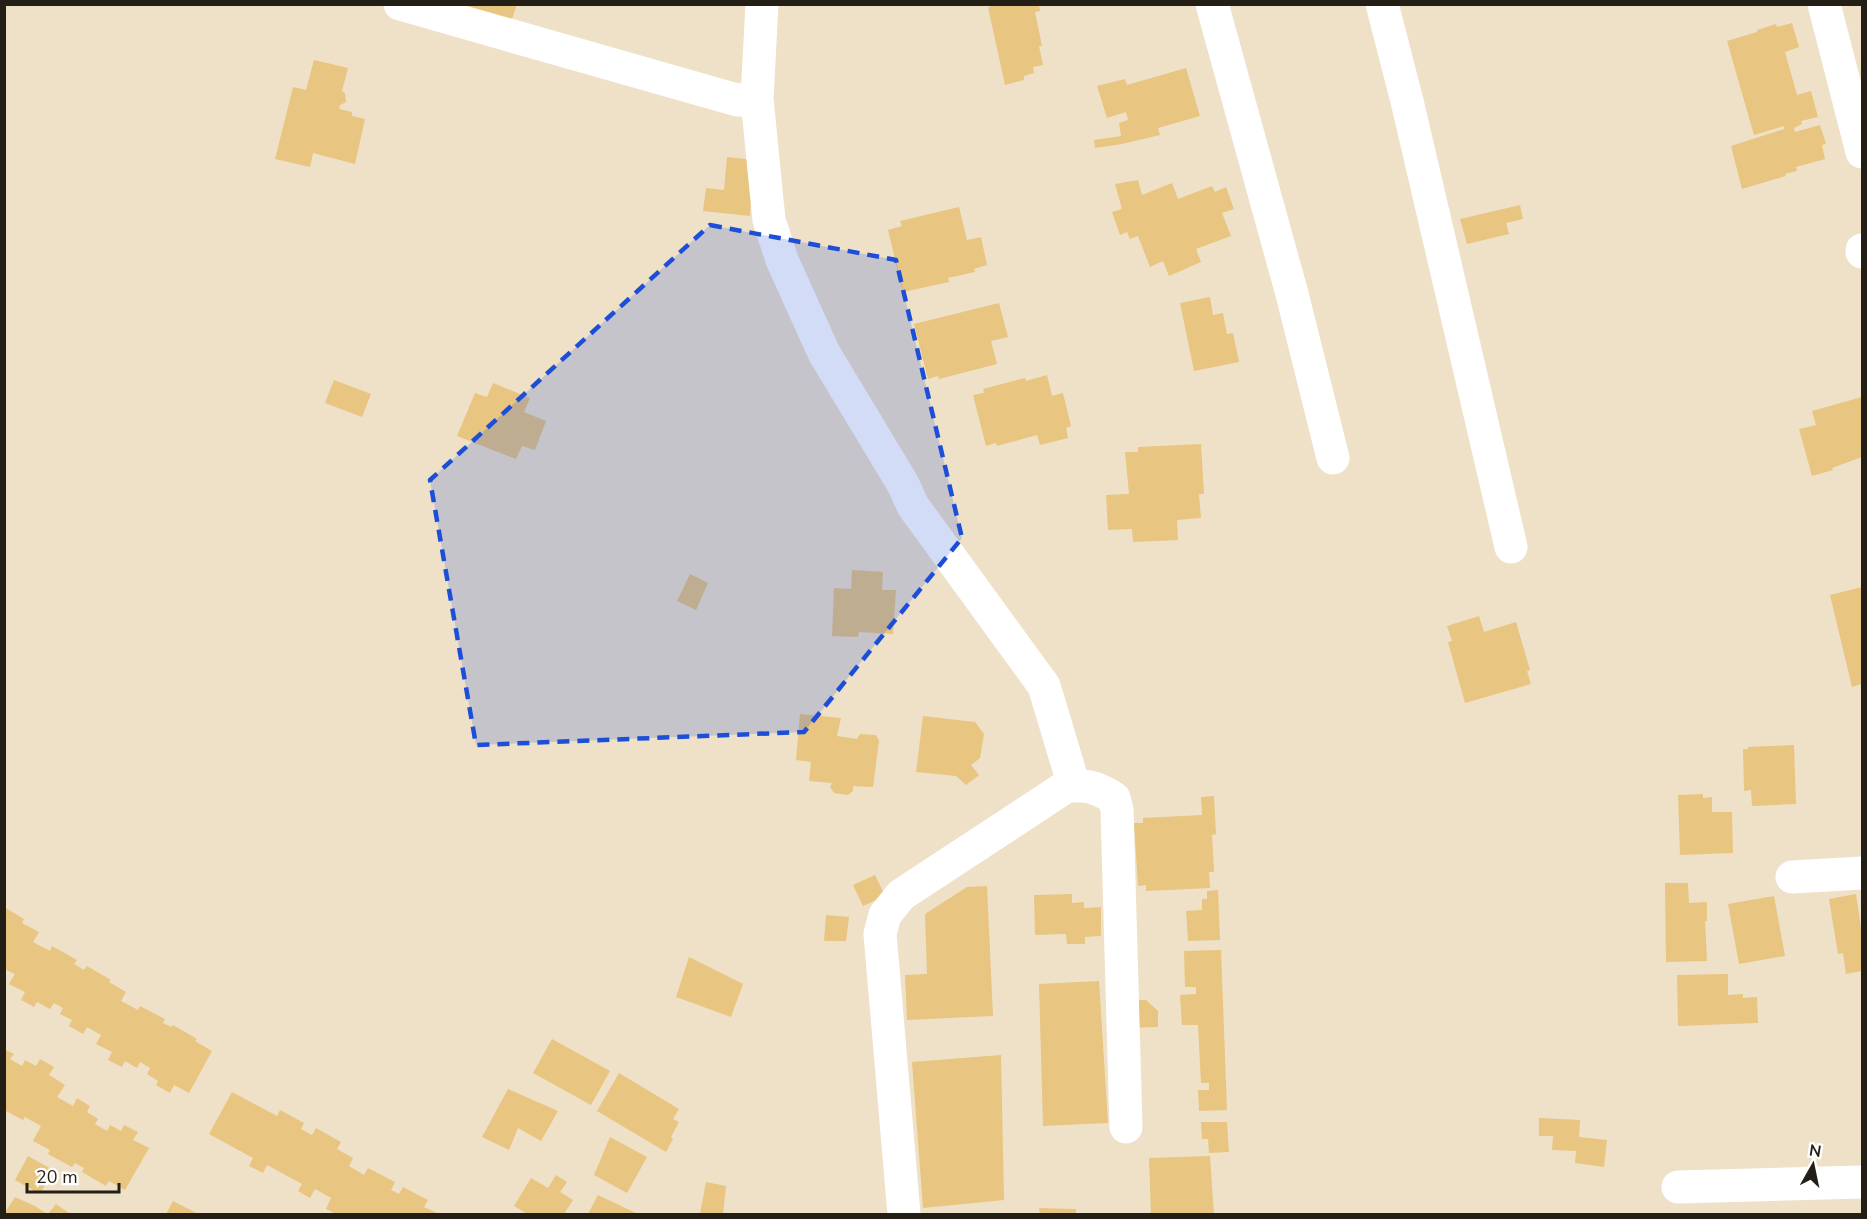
<svg xmlns="http://www.w3.org/2000/svg" width="1867" height="1219" font-family="'Nunito Sans',sans-serif">
	<style>
		.building { fill: #e8c580 }
		.lines { fill: none; stroke-linecap: round; stroke-linejoin: round }
		.minor { stroke: #fff; stroke-width: 33 }
		.marked { fill: #1d4ed8; fill-opacity: 0.2; stroke: #1d4ed8; stroke-width: 4.5; stroke-dasharray: 12 8; stroke-linejoin: round }
	</style>
	<rect width="100%" height="100%" fill="#efe1c7"/>
	<path class="building" d="M464 4H517L511 22 463 7Z
		M1001 4H1039L1040 11 1035 12 1042 46H1039L1043 65 1033 67 1034 73 1024 76V80L1005 85 988 7Z
		M1792 23 1799 47 1785 52 1797 95 1811 91 1818 117 1801 121 1802 124 1794 128 1795 132 1820 125 1826 144 1822 145 1825 159 1796 167 1797 171 1785 174 1786 176 1742 189 1731 146 1784 129V126L1754 135 1727 41 1757 32V30L1776 24 1777 27Z
		M314 60 348 68 342 91 345 93 346 102 340 105 339 109 352 112V116L365 119 355 164 313 153 310 167 275 159 293 87 306 90Z
		M1186 68 1200 116 1158 128 1160 135 1122 144 1095 148 1094 140 1121 136 1119 123 1128 120 1126 112 1107 118 1097 86 1125 79 1127 85Z
		M727 157 754 160 750 216 703 211 706 188 724 190Z
		M1138 180 1142 195 1172 183 1178 199 1212 186 1215 192 1226 187 1234 209 1222 213 1231 236 1196 249 1201 262 1169 276 1163 261 1150 267 1138 236 1130 239 1127 232 1120 235 1112 212 1122 209 1115 184Z
		M1520 205 1523 219 1506 223 1509 234 1467 244 1460 219Z
		M959 207 967 240 981 237 987 265 974 269 975 272 948 278 949 282 903 292 888 230 902 226 900 221Z
		M1210 297 1213 315 1223 313 1227 334 1233 333 1239 362 1194 371 1180 303Z
		M999 303 1008 337 991 341 997 364 939 379 938 376 928 379 914 324Z
		M1047 375 1052 396 1063 393 1071 426 1066 428 1068 438 1040 445 1037 435 997 446 996 443 986 446 973 395 984 393 983 389 1025 378 1026 381Z
		M334 380 371 394 362 417 325 403Z
		M493 383 530 398 524 412 546 421 535 450 522 446 516 459 457 436 475 393 487 397Z
		M1862 397V457L1832 468 1833 470 1812 476 1799 429 1816 425 1812 411Z
		M1201 444 1204 494H1199L1201 518 1177 520 1178 540 1133 542 1132 529 1108 530 1106 495 1129 494 1125 452H1138V447Z
		M852 570 883 572 882 590H896L893 634 859 632 858 637 832 636 834 588 851 589Z
		M690 574 708 583 696 610 677 601Z
		M1862 587V684L1852 687 1830 595Z
		M1479 616 1484 632 1516 622 1530 670 1527 671 1531 684 1465 703 1448 642 1452 641 1447 626Z
		M800 714 841 718 837 736 857 739 860 734 876 735 879 741 873 787 853 786V791L848 795 834 793 830 787 832 783 809 781 811 762 796 760Z
		M923 716 975 722 984 734 980 758 971 765 979 775 966 785 956 776 916 772Z
		M1794 745 1796 804 1752 806 1751 790 1744 791 1743 749H1748V747Z
		M1703 794V798L1712 797V812H1732L1733 853 1680 855 1678 795Z
		M1214 796 1216 834 1212 835 1214 872H1209L1210 888 1146 891V885L1138 886 1134 823H1143V818L1202 815 1201 797Z
		M875 875 885 896 863 906 853 885Z
		M1665 883H1688L1689 903 1707 902V921H1705L1707 961 1666 962Z
		M987 886 993 1016 907 1020 905 975 927 974 925 914 967 887Z
		M1218 890 1220 940 1188 941 1186 911 1202 910V899H1207V891Z
		M1072 894V903L1084 902V908L1101 907V936L1085 937V944H1067L1066 934 1035 935 1034 895Z
		M1856 894 1862 934V971L1846 974 1843 953 1838 954 1829 899Z
		M1774 896 1785 956 1739 964 1728 904Z
		M4 907 24 919 22 923 39 932 33 942 50 951 52 946 77 960 74 964 84 970 87 966 111 980 109 982 126 992 121 1001 138 1010 140 1006 165 1019 163 1023 171 1027 173 1025 197 1039 195 1041 212 1051 189 1093 174 1085 170 1093 156 1085 158 1081 147 1074 150 1068 140 1062 137 1068 125 1061 122 1067 108 1060 112 1052 96 1044 101 1035 87 1027 83 1034 69 1026 72 1020 60 1014 63 1008 54 1003 50 1009 37 1002 34 1007 21 1000 25 992 9 984 15 974 4 969Z
		M826 915 849 917 846 941H824Z
		M1221 950 1227 1110 1199 1111 1198 1090H1209V1083H1201L1198 1025H1182L1180 995 1196 994V987H1185L1184 951Z
		M689 957 743 984 731 1017 676 997Z
		M1728 974V995L1743 994V998L1757 997 1758 1023 1678 1026 1677 975Z
		M1099 981 1108 1123 1043 1126 1039 984Z
		M1128 1000H1146L1158 1011V1027L1129 1028Z
		M552 1039 610 1071 591 1105 533 1073Z
		M4 1049 14 1054 10 1059 22 1066 25 1060 36 1066 40 1059 54 1067 49 1075 65 1085 57 1097 73 1106 77 1098 90 1106 87 1112 98 1119 95 1124 107 1131 110 1125 121 1131 124 1125 138 1132 133 1140 149 1148 125 1190 109 1181 106 1186 82 1172 84 1168 75 1163 72 1167 48 1154 50 1150 33 1141 41 1126 25 1117 23 1120 4 1110Z
		M1001 1055 1004 1200 923 1208 912 1062Z
		M619 1073 679 1109 673 1119 679 1122 671 1137 673 1139 666 1152 597 1111Z
		M508 1089 558 1111 541 1141 518 1128 509 1150 482 1137Z
		M232 1092 277 1116 280 1110 304 1123 301 1129 312 1135 316 1128 341 1142 337 1149 353 1158 349 1166 364 1175 368 1168 395 1182 391 1190 399 1194 403 1187 428 1200 424 1207 439 1214H336L326 1209 331 1198 315 1189 310 1198 298 1191 302 1184 267 1165 263 1173 249 1166 253 1158 209 1134Z
		M1539 1118 1580 1120 1579 1137 1607 1140 1604 1167 1575 1163 1576 1151 1552 1150 1553 1136H1539Z
		M1201 1122H1227L1229 1152 1209 1153 1208 1139H1202Z
		M610 1137 647 1157 627 1193 594 1175Z
		M28 1156 53 1170 40 1194 15 1180Z
		M1210 1156 1214 1214H1151L1149 1158Z
		M556 1175 567 1182 560 1192 573 1200 564 1214H527L514 1206 531 1178 548 1188Z
		M706 1182 726 1186 723 1214H700Z
		M598 1195 638 1214H588Z
		M15 1197 35 1206 47 1214H4Z
		M173 1201 198 1214H166Z
		M56 1204 70 1214H48Z
		M1039 1208 1076 1209V1214H1040Z"/>
	<g class="lines">
		<path class="minor" d="M400 4 737 100 757 99
			M762 4 757 99 769 220 782 260 824 353 903 484 913 506 1044 686 1074 786
			M1212 4 1292 294 1333 458
			M1382 4 1407 101 1511 547
			M1824 4 1862 152
			M1862 250V252
			M1792 877 1862 873
			M1678 1187 1862 1182
			M904 1214 880 934 885 915 901 895 1067 786C1088 785 1096 787 1114 798L1117 810 1126 1127"/>
	</g>
	<path class="marked" d="M710 225 896 260 962 538 804 732 476 745 430 480Z"/>
	<rect width="1867" height="1219" fill="none" stroke="#241f16" stroke-width="12"/>
	<g transform="translate(1813 1165) rotate(9)" stroke="#ffffff" stroke-width="4.5" paint-order="stroke">
	<path d="M0-4.5L10 22L0 15L-10 22Z" fill="#241f16"/>
	<text y="-9" font-size="16" font-weight="bold" text-anchor="middle" fill="#241f16">N</text>
	</g>
	<path d="M27 1183v9h92v-9" fill="none" stroke="#241f16" stroke-width="3"/>
	<text x="36" y="1183" font-size="18" fill="#241f16" stroke="#ffffff" stroke-width="4.5" paint-order="stroke">20 m</text>
</svg>
